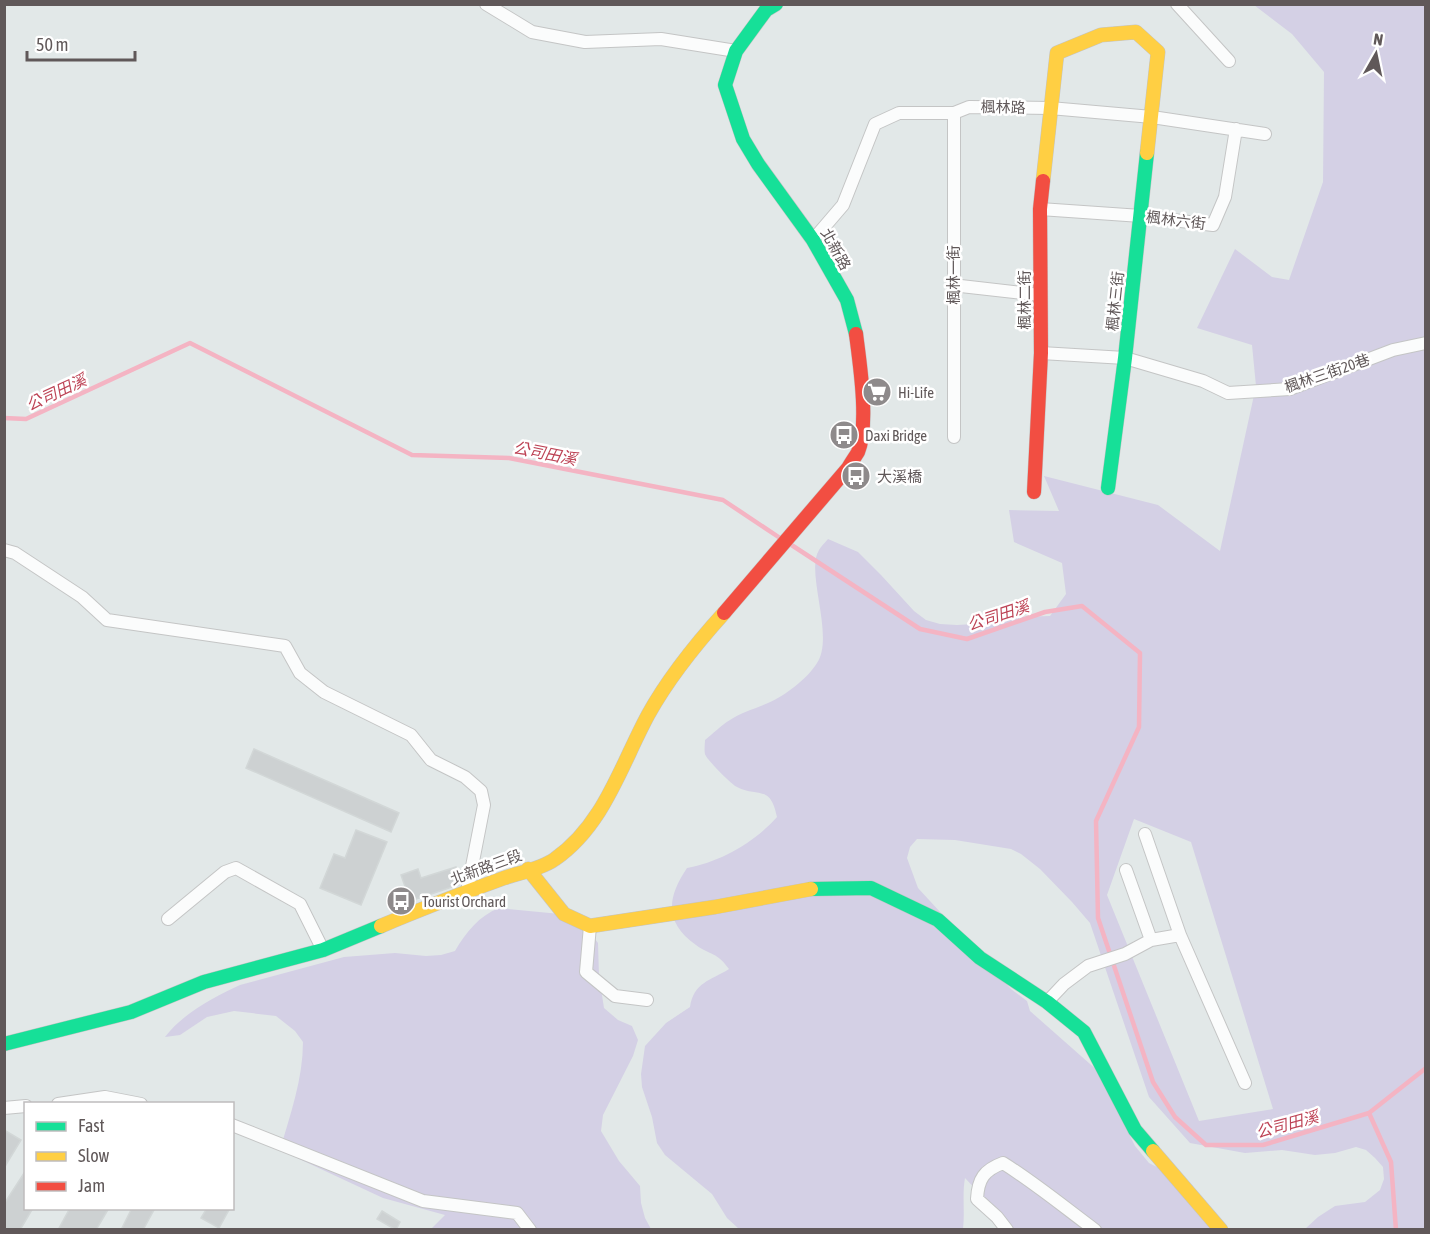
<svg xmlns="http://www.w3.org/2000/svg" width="1430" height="1234" font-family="'Asap Condensed','Noto Sans TC',sans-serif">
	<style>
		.green { fill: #d4d0e5; fill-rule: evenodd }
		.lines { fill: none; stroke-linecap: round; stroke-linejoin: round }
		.stream { stroke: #f4b4c3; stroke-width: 4.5 }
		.building { fill: #cdd1d2; stroke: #d2d7d7; stroke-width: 1.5 }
		.street-casing { stroke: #c4c5c5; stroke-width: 14 }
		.fast-casing { stroke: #c4c4c4; stroke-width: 15 }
		.slow-casing { stroke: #c4c4c4; stroke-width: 15 }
		.jam-casing { stroke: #c4c4c4; stroke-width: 15 }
		.street { stroke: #fbfcfc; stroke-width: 12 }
		.fast { stroke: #16e098; stroke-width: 14 }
		.slow { stroke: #ffcf43; stroke-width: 14 }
		.jam { stroke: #f24e42; stroke-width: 14 }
		.labels { text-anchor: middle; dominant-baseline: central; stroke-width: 5; stroke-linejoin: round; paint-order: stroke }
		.street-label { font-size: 15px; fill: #605859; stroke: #fff }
		.poi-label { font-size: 15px; fill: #605859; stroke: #fff; text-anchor: start }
		.water-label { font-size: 16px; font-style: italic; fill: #bd4355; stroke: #fff }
	</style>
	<rect width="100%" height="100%" fill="#e2e8e8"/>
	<path class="green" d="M1254 5H1425V1229H1305L1318 1217 1335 1206 1365 1202 1380 1190 1384 1179 1383 1167 1375 1158 1366 1150 1356 1147 1335 1153 1315 1155 1282 1150 1245 1153 1190 1143 1149 1097 1090 923 1072 902 1040 869 1021 854 1011 849 955 840 917 839 910 847 907 858 918 888 1011 989 1027 1001 1030 1011 1098 1071 1135 1146 1149 1163 1175 1176 1219 1229H999L981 1195 965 1178C962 1194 965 1212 963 1229H739L727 1218 712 1194 665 1155 657 1143 652 1117 642 1087 641 1074 645 1046 666 1023 690 1007C694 982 710 981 729 969 716 951 711 956 696 945 664 922 667 898 687 868 720 862 755 842 777 817 770 784 759 798 737 787 732 785 706 759 705 754 704 750 705 744 705 740 713 734 721 725 730 720 742 712 755 709 768 703 786 695 807 679 817 663 835 636 805 572 819 550 821 546 825 543 828 539L858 552 881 575 914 611 926 620 940 624 957 625 974 624 988 618 1050 616 1066 594 1062 563 1014 542 1009 510 1059 511 1044 476 1158 505 1220 551 1256 386 1252 345 1197 328 1235 249 1272 277 1289 280 1323 182 1324 72 1292 34ZM1134 819 1191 842 1273 1109 1199 1121 1107 895Z
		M499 908 560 914 588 930 598 943 599 976 604 1008 618 1020 632 1026 638 1040 633 1056 603 1115 601 1131 619 1161 640 1186 641 1203 645 1218 651 1229H431L445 1215 383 1198 280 1150C290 1115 303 1079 303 1042L295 1031 276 1016 234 1011 207 1017 180 1035 165 1037C182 1014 214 997 240 985L344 957 395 953 426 956 441 955 455 951C466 932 479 916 499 908Z"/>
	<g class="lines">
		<path class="stream" d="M4 418 26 419 190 343 412 455 509 458 723 500 783 540
			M790 544 920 629 967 639 1045 612 1082 606 1140 653 1139 727 1096 821 1098 918 1153 1082 1175 1117 1206 1145H1263L1369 1113 1391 1162 1396 1230
			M1369 1113 1426 1068"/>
	</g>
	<path class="building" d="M254 749 399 813 391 832 246 768Z
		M356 830 387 842 361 905 320 888 334 854 345 858Z
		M456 867 461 884 410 901 401 875 418 869 421 878Z
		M4 1130 21 1140 4 1168Z
		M26 1170V1208H33L20 1230H4V1204Z
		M70 1208H109L96 1230H58Z
		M132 1208H155L143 1230H121Z
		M207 1208H230L219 1228 201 1218Z
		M382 1211 400 1222 396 1230 377 1219Z"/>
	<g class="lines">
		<g class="street-casing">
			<path id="street" d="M486 4 532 32 585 42 661 39 736 51
				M1177 4 1229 61
				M1040 209 1141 216 1213 225 1225 197 1236 129
				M813 240 843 205 875 124 899 113H954L969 107 1050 108 1152 117 1265 134
				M952 285 1040 295
				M1041 353 1125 358 1203 381 1228 393 1290 389 1393 350 1426 343
				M954 437V113
				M4 550 15 553 82 597 107 620 285 646 300 673 324 692 411 735 431 760 465 777 481 791 484 805 467 892
				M1126 870 1151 940
				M168 919 225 872 236 868 300 904 323 950
				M590 926 586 972 615 996 647 1000
				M1180 935 1245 1083
				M1047 1002 1064 984 1088 966 1125 954 1151 940 1180 935 1145 834
				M58 1104 105 1097 141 1104
				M4 1108 26 1106
				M232 1125 423 1201 517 1213 530 1230
				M1007 1230 997 1217 977 1199C978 1179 984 1170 1003 1163 1035 1183 1064 1207 1095 1230"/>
		</g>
		<g class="fast-casing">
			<path id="fast" d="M776 4 766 10 736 51 725 85 743 139 758 164 813 240 847 300 856 334
				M1108 488 1125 358 1147 153
				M811 889 871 888 938 920 980 958 1047 1002 1084 1032 1135 1130 1153 1151
				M4 1044 131 1012 204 982 323 950 381 926"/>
		</g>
		<g class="slow-casing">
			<path id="slow" d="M1043 181 1057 53 1101 35 1136 32 1158 52 1147 153
				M528 869 564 914 590 926 715 907 811 889
				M381 926C421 909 463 893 504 878 519 873 543 868 555 859 604 825 621 765 648 715 669 677 695 645 724 613
				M1153 1151 1221 1230"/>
		</g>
		<g class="jam-casing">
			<path id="jam" d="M1034 492 1041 353 1040 209 1043 181
				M724 613 848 468C851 463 855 457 858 452 869 424 860 365 856 334"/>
		</g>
		<use href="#street" class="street"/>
		<use href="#fast" class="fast"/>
		<use href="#slow" class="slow"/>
		<use href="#jam" class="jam"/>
	</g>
	<defs>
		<g id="supermarket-disc" transform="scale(1.5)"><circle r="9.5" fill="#8e8a8b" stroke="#fff"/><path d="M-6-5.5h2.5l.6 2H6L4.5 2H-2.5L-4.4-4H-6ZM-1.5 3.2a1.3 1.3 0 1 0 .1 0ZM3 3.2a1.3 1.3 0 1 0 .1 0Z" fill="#fff"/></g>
		<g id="bus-disc" transform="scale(1.5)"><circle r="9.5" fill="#8e8a8b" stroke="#fff"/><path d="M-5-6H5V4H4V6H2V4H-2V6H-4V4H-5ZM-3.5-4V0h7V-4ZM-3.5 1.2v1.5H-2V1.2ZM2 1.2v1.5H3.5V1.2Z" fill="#fff"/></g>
	</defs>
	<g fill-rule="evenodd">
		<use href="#supermarket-disc" x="877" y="392"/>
		<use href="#bus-disc" x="844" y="435"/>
		<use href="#bus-disc" x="856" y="476"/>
		<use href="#bus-disc" x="401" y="901"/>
	</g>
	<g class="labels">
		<g class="street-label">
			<text transform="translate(1003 107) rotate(1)">楓林路</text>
			<text transform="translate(1176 220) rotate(7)">楓林六街</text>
			<text transform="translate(836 249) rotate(61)">北新路</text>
			<text transform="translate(953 275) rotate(-90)">楓林一街</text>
			<text transform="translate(1024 300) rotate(-90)">楓林二街</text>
			<text transform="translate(1115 301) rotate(-84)">楓林三街</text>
			<text transform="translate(1327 373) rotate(-19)">楓林三街20巷</text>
			<text transform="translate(486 867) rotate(-20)">北新路三段</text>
		</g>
		<g class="poi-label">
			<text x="898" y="392">Hi-Life</text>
			<text x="865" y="435">Daxi Bridge</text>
			<text x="877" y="476">大溪橋</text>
			<text x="422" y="901">Tourist Orchard</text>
		</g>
		<g class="water-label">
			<text transform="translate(56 392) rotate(-25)">公司田溪</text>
			<text transform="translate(545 453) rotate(11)">公司田溪</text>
			<text transform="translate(998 615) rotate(-18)">公司田溪</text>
			<text transform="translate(1287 1124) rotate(-15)">公司田溪</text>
		</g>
	</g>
	<rect width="1430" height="1234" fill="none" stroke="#605859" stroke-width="12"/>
	<rect x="24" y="1102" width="210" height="108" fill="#ffffff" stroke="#bfbcbd" stroke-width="1.5"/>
	<rect x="36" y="1122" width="30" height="9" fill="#16e098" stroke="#bfbcbd" stroke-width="1.5"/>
	<text x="78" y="1132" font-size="18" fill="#605859">Fast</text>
	<rect x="36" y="1152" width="30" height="9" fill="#ffcf43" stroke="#bfbcbd" stroke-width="1.5"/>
	<text x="78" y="1162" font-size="18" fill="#605859">Slow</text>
	<rect x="36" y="1182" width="30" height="9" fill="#f24e42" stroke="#bfbcbd" stroke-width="1.5"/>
	<text x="78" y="1192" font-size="18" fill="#605859">Jam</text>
	<g transform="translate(1376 54) rotate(9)" stroke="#ffffff" stroke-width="4.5" paint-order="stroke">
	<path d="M0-4.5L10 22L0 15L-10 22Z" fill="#605859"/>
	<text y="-9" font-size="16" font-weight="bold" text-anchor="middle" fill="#605859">N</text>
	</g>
	<path d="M27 51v9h108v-9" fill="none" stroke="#605859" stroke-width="3"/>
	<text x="36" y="51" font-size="18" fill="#605859" stroke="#ffffff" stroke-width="4.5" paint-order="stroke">50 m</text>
</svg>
